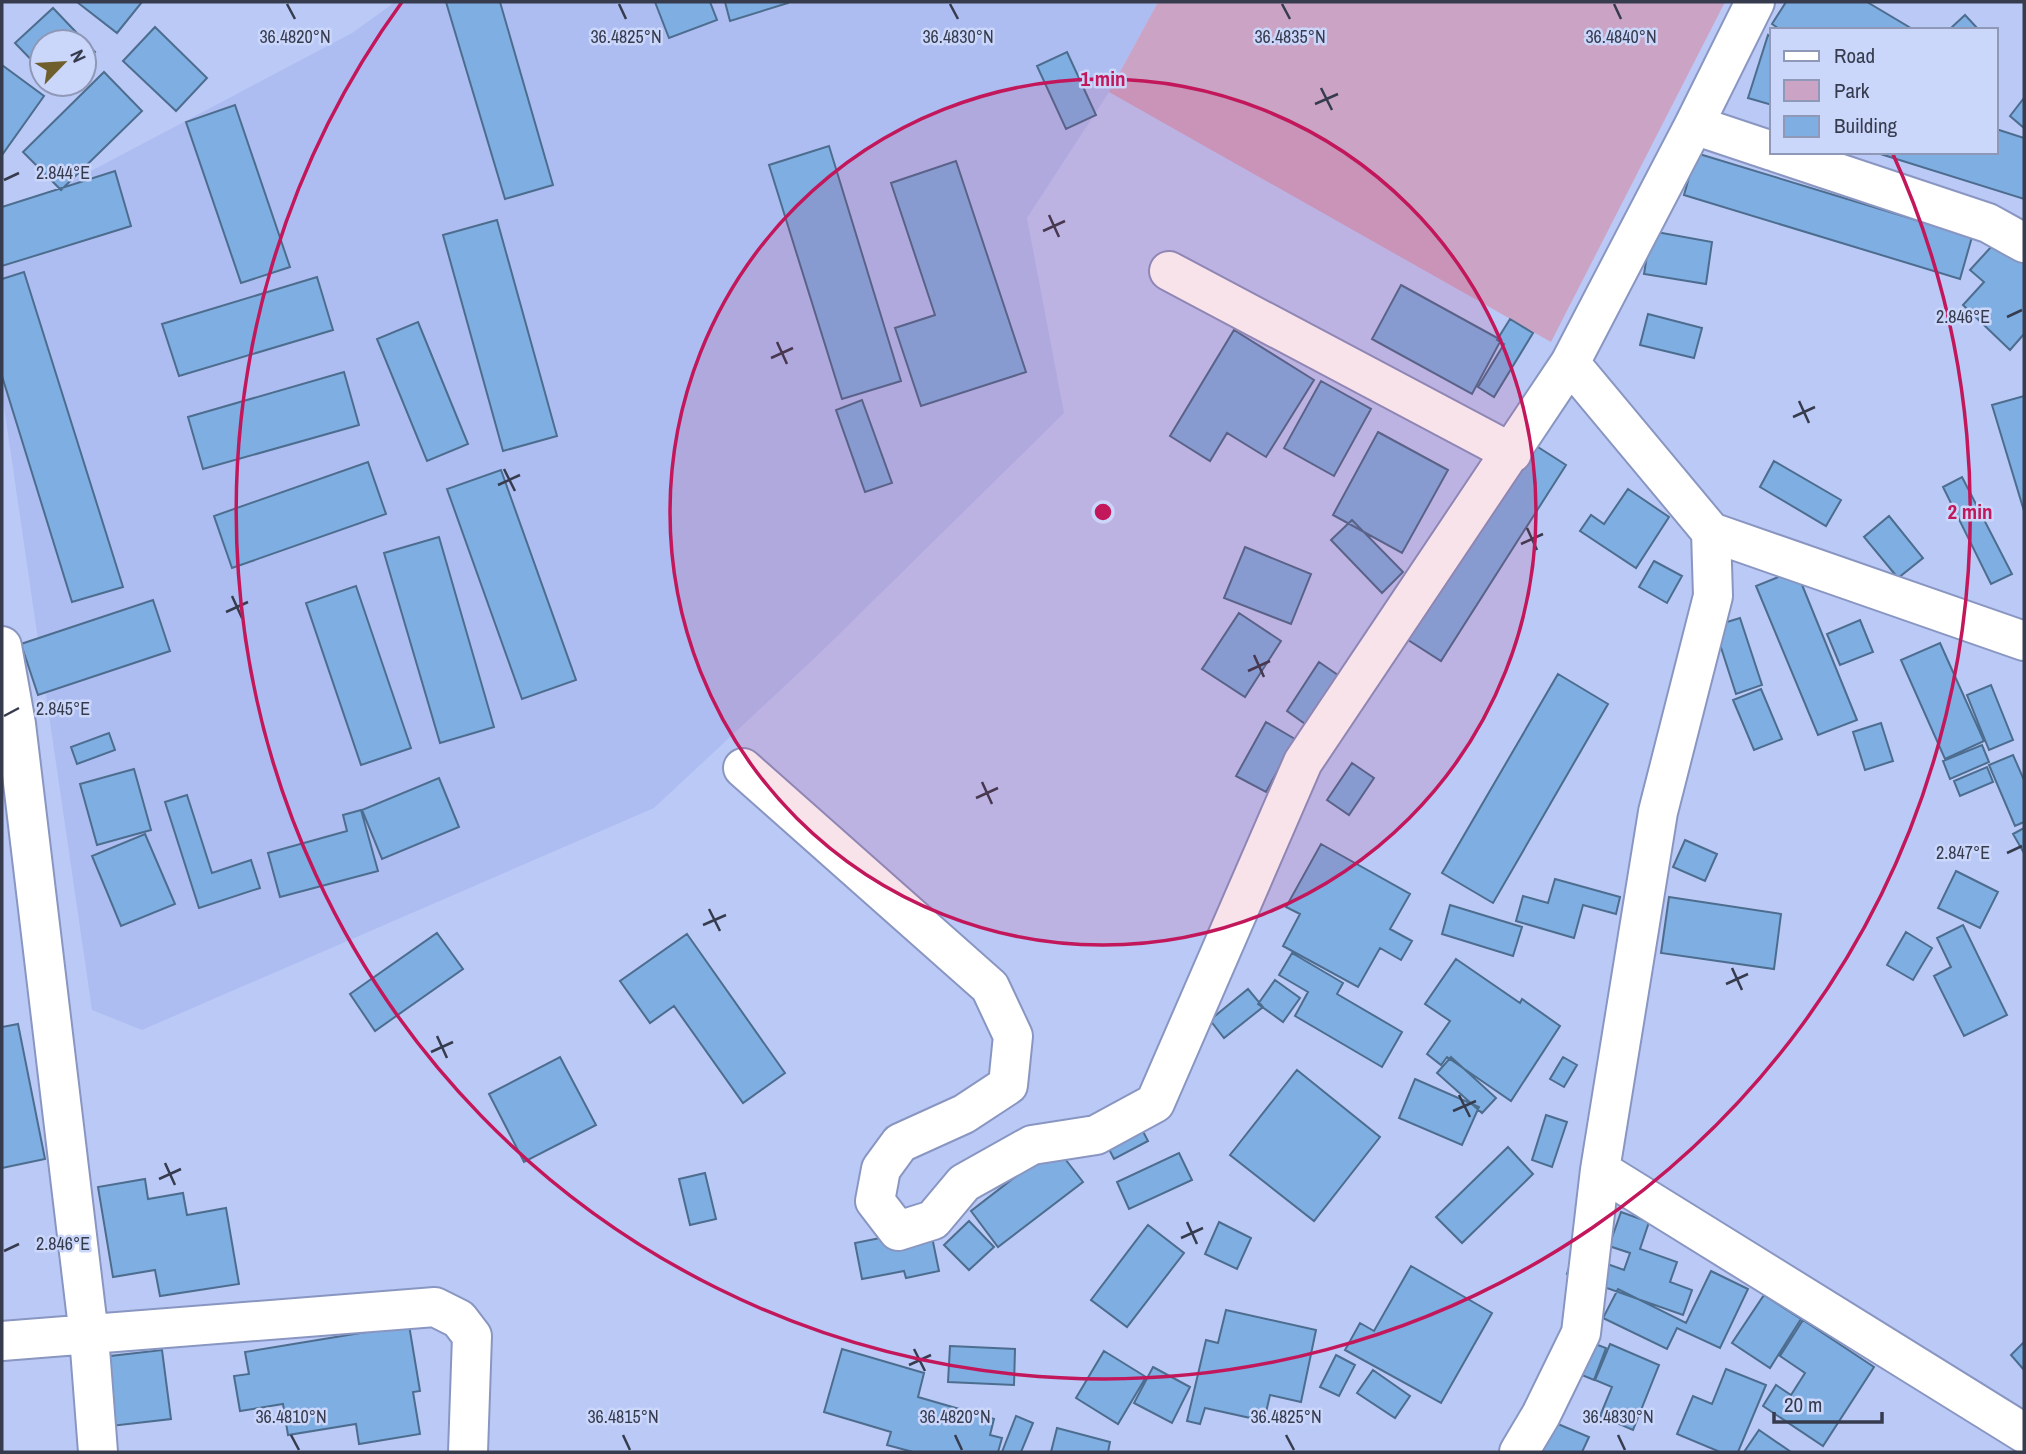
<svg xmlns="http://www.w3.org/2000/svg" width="2026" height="1454" font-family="'Archivo Narrow',sans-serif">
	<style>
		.built { fill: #aebdf1 }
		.green { fill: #cba4c5 }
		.building { fill: #7faee2; stroke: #4d6d8f; stroke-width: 2 }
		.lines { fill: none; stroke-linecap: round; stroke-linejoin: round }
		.minor-casing { stroke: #8996c1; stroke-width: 42 }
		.minor { stroke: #fff; stroke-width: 38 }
		.ticks { fill: none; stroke: #363c4e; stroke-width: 2.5 }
		.ring { fill: none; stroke: #c2185b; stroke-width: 3.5 }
		.ticks-label { font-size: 18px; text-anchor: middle; fill: #363c4e; stroke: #cbd6fb; stroke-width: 5; stroke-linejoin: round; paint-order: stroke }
		.centre { fill: #c2185b; stroke: #cbd6fb; stroke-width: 3.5 }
		.ring-label { font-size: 21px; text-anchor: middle; font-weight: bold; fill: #c2185b; stroke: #cbd6fb; stroke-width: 5; stroke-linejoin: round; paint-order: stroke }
	</style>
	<rect width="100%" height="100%" fill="#bbc9f6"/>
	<path class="built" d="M395 2H1158L1109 92 1027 218 1064 413 819 654 654 808 142 1030 92 1010 2 393V218L352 33Z"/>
	<path class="green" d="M1158 2H1725L1551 342 1109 92Z"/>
	<path class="building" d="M77 2H142L117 33Z
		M446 2H500L553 185 505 199Z
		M655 2H710L717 20 669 38Z
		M725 2H788V3L730 21Z
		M1786 2H1867L1914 30H1781L1772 24Z
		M53 8 95 52 84 62V42H42V71L15 43Z
		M1965 15 1979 30H1955L1952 27Z
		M155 27 207 78 176 111 123 61Z
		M1768 35 1772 37V105L1748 98Z
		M1067 52 1096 115 1066 129 1037 66Z
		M2 65 44 96 2 155Z
		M104 72 142 111 61 190 23 152Z
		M2024 98V128L2010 116Z
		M235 105 290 267 241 283 186 122Z
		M1996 129 2024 138V199L1874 152H1996Z
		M829 146 901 381 842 399 769 165Z
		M1696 153 1972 237 1960 279 1684 195Z
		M956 161 1026 372 921 406 895 328 935 315 891 183Z
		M115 171 131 226 2 266V207Z
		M497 220 557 436 503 451 443 235Z
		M1651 231 1712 242 1706 284 1644 274Z
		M2002 235 2024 256V334L2010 350 1963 305 1984 282 1970 270Z
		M24 272 123 587 72 602 2 376V279Z
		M317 277 333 330 179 376 162 324Z
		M1401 285 1501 340 1472 394 1372 339Z
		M1648 314 1702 328 1694 358 1640 345Z
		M1510 319 1533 333 1494 397 1478 387 1504 344 1497 340Z
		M418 322 468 444 427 461 377 339Z
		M1234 330 1314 380 1266 457 1227 433 1210 461 1170 436Z
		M344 372 359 425 203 469 188 417Z
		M1321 381 1371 409 1334 476 1284 448Z
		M2024 396V511L1992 405Z
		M862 400 892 483 865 492 836 410Z
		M1378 432 1448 470 1402 553 1333 515Z
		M1516 433 1566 465 1441 661 1391 629Z
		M1774 461 1841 500 1826 526 1760 487Z
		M368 462 386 514 232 568 214 516Z
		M501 470 576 680 522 699 447 489Z
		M1962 477 2012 574 1991 584 1943 487Z
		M1628 489 1669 517 1636 568 1580 531 1591 515 1604 524Z
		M1889 516 1923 558 1898 578 1864 537Z
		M1352 520 1403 572 1382 593 1331 540Z
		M439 537 494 727 440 743 384 553Z
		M1245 547 1311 574 1291 624 1224 598Z
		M1654 561 1682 576 1667 603 1639 587Z
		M1796 570 1857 720 1818 735 1756 586Z
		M356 586 411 748 361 765 306 603Z
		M153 600 170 651 38 695 21 644Z
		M1239 613 1281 641 1245 697 1202 669Z
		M1740 618 1762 685 1736 694 1714 626Z
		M1860 620 1873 652 1840 665 1827 634Z
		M1940 643 1984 741 1945 759 1901 660Z
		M1319 662 1348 682 1315 731 1287 711Z
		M1558 674 1608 704 1493 903 1442 873Z
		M1991 685 2013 740 1989 750 1967 695Z
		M1761 689 1782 739 1754 750 1733 700Z
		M1266 722 1295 739 1266 792 1236 776Z
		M1881 723 1893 761 1865 770 1853 732Z
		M109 733 115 750 77 764 71 747Z
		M1982 745 1989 762 1950 779 1943 761Z
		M2013 755 2024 780V822L2015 826 1989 765Z
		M1352 763 1374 778 1349 815 1327 800Z
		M1987 767 1993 782 1960 796 1954 781Z
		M134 769 151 830 97 845 80 784Z
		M439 778 459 827 382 859 362 810Z
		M187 795 212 873 251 860 260 888 199 908 165 802Z
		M361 810 378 871 280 897 268 853 347 831 343 815Z
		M2024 828V853L2013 834Z
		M145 834 175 904 121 926 92 856Z
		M1685 840 1717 854 1705 881 1673 867Z
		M1321 844 1410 894 1390 929 1412 941 1401 960 1380 948 1358 987 1283 946 1300 914 1286 907Z
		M1956 871 1998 892 1980 928 1938 908Z
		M1555 879 1620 897 1616 914 1583 905 1574 938 1516 921 1523 896 1548 903Z
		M1669 897 1781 914 1774 969 1661 953Z
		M1450 905 1522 927 1513 956 1442 934Z
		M1963 925 2007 1015 1964 1036 1934 976 1951 967 1937 938Z
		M1906 932 1932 948 1913 980 1887 965Z
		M437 933 463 969 375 1031 350 994Z
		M687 934 785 1073 743 1103 674 1006 650 1023 620 981Z
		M1292 953 1343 983 1337 994 1402 1032 1382 1067 1295 1016 1308 992 1279 975Z
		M1456 959 1520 1003 1522 999 1560 1026 1511 1101 1447 1057 1441 1065 1427 1054 1450 1021 1425 1004Z
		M1275 980 1300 998 1283 1022 1258 1004Z
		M1248 989 1263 1007 1224 1038 1210 1020Z
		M18 1024 45 1159 2 1168V1027Z
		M560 1057 596 1125 524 1162 489 1094Z
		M1451 1057 1496 1098 1482 1113 1437 1073Z
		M1563 1057 1577 1065 1564 1087 1550 1079Z
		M1297 1070 1380 1137 1314 1221 1230 1155Z
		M1415 1079 1479 1107 1462 1145 1399 1118Z
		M1133 1112 1148 1141 1114 1159 1099 1130Z
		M1546 1115 1567 1122 1552 1167 1532 1160Z
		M1055 1146 1083 1182 998 1247 971 1211Z
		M1508 1147 1533 1174 1462 1243 1436 1217Z
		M1179 1153 1192 1180 1129 1209 1117 1182Z
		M705 1173 716 1219 690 1225 679 1179Z
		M145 1179 148 1199 183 1193 187 1215 226 1208 239 1284 160 1296 155 1270 113 1277 98 1187Z
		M1621 1212 1649 1222 1640 1249 1677 1262 1670 1282 1692 1290 1683 1315 1567 1274 1574 1252 1624 1270 1630 1253 1609 1246Z
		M969 1221 994 1247 969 1270 944 1245Z
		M1219 1222 1251 1238 1237 1269 1205 1254Z
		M1148 1225 1184 1253 1127 1327 1091 1300Z
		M895 1235 932 1237 939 1271 906 1278 904 1271 862 1279 855 1243Z
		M1411 1266 1492 1313 1441 1403 1345 1350 1360 1323 1374 1331Z
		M1711 1271 1748 1289 1720 1348 1677 1328 1667 1349 1603 1318 1618 1289 1686 1323Z
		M1764 1295 1801 1319 1770 1368 1732 1343Z
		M1226 1310 1316 1330 1301 1402 1270 1395 1264 1421 1205 1408 1200 1424 1187 1421 1206 1340 1218 1343Z
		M1803 1320 1874 1367 1823 1446 1763 1406 1776 1385 1791 1395 1805 1373 1780 1356Z
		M409 1325 420 1391 413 1392 420 1434 359 1444 356 1424 288 1435 283 1404 240 1411 234 1376 249 1374 245 1352Z
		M1579 1338 1606 1348 1594 1380 1567 1369Z
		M2024 1342V1370L2011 1355Z
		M1610 1344 1659 1365 1633 1430 1600 1416 1612 1387 1595 1380Z
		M950 1346 1015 1349 1014 1385 948 1382Z
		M842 1349 924 1373 918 1397 994 1419 990 1435 1002 1438 998 1452H913L887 1445 891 1432 824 1412Z
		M162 1350 171 1419 111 1426 102 1357Z
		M1104 1351 1146 1377 1118 1424 1076 1398Z
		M1336 1355 1355 1365 1339 1396 1320 1387Z
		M1153 1367 1190 1387 1172 1423 1134 1403Z
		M1726 1369 1766 1385 1738 1452H1720L1677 1434 1693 1396 1712 1404Z
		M1373 1370 1410 1396 1395 1418 1357 1393Z
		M1527 1411 1589 1437 1582 1452H1510Z
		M1016 1416 1033 1423 1021 1452H1002Z
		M1057 1428 1110 1442 1108 1452H1051Z
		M1759 1430 1791 1452H1744Z"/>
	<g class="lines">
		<g class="minor-casing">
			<path id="minor" d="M1694 125 1772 151
				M1775 152 1988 223 2024 243
				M1169 271 1512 453
				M1711 532 2024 641
				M2 646 16 724 89 1336 98 1452
				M743 768 990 987 1013 1036 1008 1085 964 1114 900 1143 881 1169 875 1201 898 1231 933 1220 964 1183 1032 1145 1096 1135 1155 1103 1303 762 1570 363
				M1600 1170 2024 1433
				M2 1341 435 1307 459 1319 472 1336 468 1452
				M1519 1452 1541 1415 1581 1333 1600 1170 1658 812 1713 596 1711 532 1570 363 1694 125 1755 2"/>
		</g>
		<use href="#minor" class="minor"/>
	</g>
	<path class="ticks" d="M287 4 295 19M619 4 626 19M950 4 958 19M1282 4 1290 19M1614 4 1621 19M1321 88 1332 110M1315 104 1338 94M4 180 19 173M1049 215 1059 237M1043 231 1065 221M2007 317 2022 310M777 342 787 364M771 358 793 348M1799 401 1809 423M1793 417 1815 407M504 469 515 491M498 485 520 475M1527 528 1537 550M1521 544 1543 534M232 596 242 618M226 612 248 602M1254 655 1264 677M1248 671 1270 661M4 716 19 708M982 782 992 804M976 798 998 788M2007 853 2022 846M709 909 720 931M703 925 726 915M1732 968 1742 990M1726 984 1748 974M437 1036 447 1058M431 1052 453 1042M1459 1095 1470 1117M1453 1111 1476 1101M165 1163 175 1185M159 1179 181 1169M1187 1222 1197 1244M1181 1238 1203 1228M4 1251 19 1244M914 1349 925 1371M909 1365 931 1355M291 1435 299 1450M623 1435 630 1450M955 1435 962 1450M1286 1435 1294 1450M1618 1435 1625 1450"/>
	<circle cx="1103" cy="512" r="433" fill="#c2185b" fill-opacity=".12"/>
	<g class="ring">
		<circle cx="1103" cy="512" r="433"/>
		<path d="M1892 152A867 867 0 1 1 402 2"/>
	</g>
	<g class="ticks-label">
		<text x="295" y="43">36.4820°N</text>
		<text x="626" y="43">36.4825°N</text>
		<text x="958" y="43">36.4830°N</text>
		<text x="1290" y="43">36.4835°N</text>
		<text x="1621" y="43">36.4840°N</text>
		<text x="63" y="179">2.844°E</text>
		<text x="1963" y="323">2.846°E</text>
		<text x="63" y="715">2.845°E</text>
		<text x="1963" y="859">2.847°E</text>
		<text x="63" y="1250">2.846°E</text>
		<text x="291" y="1423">36.4810°N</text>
		<text x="623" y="1423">36.4815°N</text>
		<text x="955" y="1423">36.4820°N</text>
		<text x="1286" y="1423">36.4825°N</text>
		<text x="1618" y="1423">36.4830°N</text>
	</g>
	<circle cx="1103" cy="512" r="10" class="centre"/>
	<g class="ring-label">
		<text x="1103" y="86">1 min</text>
		<text x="1970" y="519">2 min</text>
	</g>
	<rect width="2026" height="1454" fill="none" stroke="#363c4e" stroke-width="7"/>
	<rect x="1770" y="28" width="228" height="126" fill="#cbd6fb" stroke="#8f98b6" stroke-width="2"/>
	<rect x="1784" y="51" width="35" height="10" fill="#ffffff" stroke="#8f98b6" stroke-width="2"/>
	<text x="1834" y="63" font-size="21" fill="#363c4e">Road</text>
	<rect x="1784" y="80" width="35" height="21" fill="#cba4c5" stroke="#8f98b6" stroke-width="2"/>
	<text x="1834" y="98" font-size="21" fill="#363c4e">Park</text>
	<rect x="1784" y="116" width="35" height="21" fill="#7faee2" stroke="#8f98b6" stroke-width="2"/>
	<text x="1834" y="133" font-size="21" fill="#363c4e">Building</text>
	<g transform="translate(63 63) rotate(65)"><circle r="33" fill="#cbd6fb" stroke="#8f98b6" stroke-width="2"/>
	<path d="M0-5L12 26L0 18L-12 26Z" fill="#6f5f2c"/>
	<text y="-10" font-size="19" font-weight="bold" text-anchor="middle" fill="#363c4e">N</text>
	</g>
	<path d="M1774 1412v10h108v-10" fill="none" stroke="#363c4e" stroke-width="3.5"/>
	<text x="1784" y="1412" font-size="21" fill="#363c4e" stroke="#cbd6fb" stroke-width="5" paint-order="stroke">20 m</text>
</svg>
